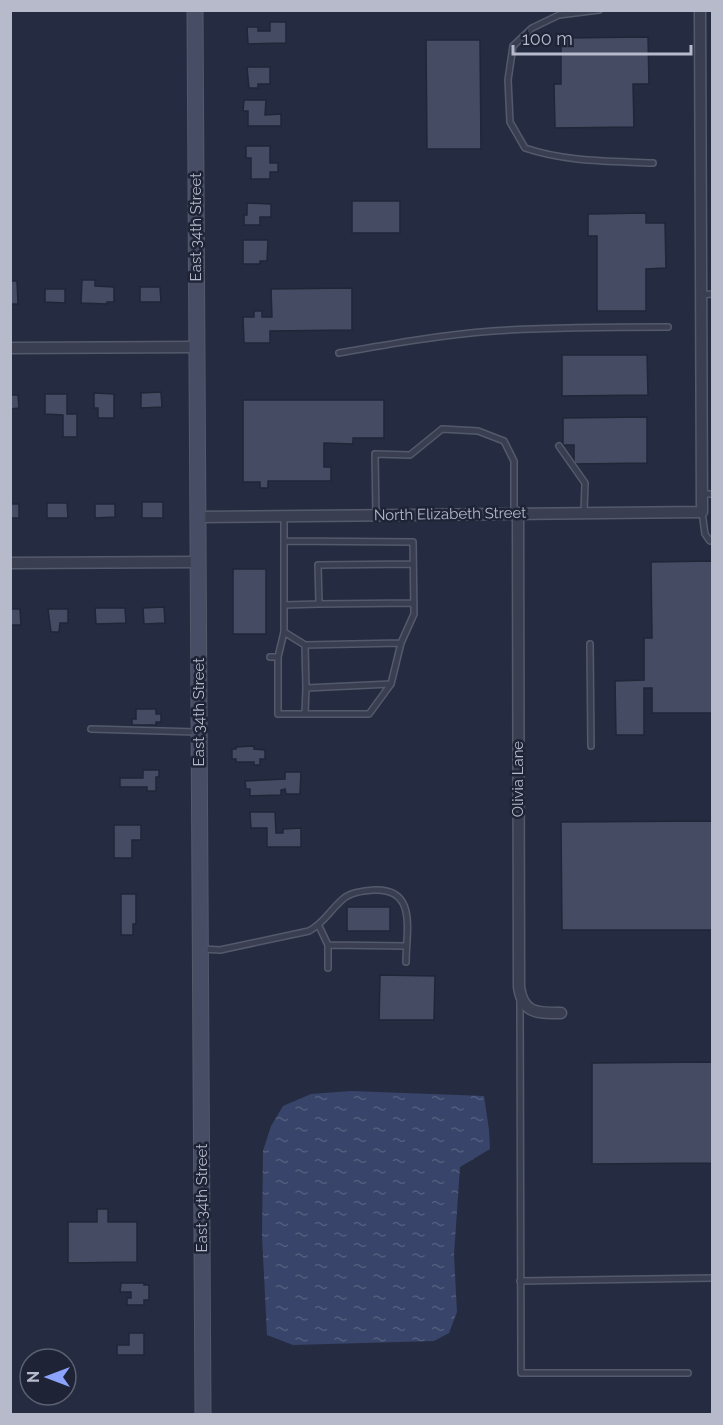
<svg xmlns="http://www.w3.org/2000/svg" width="723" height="1425" font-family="Raleway,sans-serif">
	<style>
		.water { fill: url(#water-ripples) }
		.building { fill: #444b63; stroke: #202638; stroke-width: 1.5 }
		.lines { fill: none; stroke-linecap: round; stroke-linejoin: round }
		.service-casing { stroke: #545a6b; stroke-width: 8 }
		.minor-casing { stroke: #545a6b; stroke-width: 13 }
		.secondary-casing { stroke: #545a6b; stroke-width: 17 }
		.service { stroke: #393f51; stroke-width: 5 }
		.minor { stroke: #393f51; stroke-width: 10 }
		.secondary { stroke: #474d64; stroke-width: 15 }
		.labels { text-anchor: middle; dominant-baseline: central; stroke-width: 5; stroke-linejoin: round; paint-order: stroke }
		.street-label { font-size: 15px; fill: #b6bacb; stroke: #1e2436 }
	</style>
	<defs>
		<pattern id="water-ripples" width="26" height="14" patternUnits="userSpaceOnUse" patternTransform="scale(1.5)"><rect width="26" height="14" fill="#384469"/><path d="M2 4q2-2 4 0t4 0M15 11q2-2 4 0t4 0" fill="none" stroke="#535d7d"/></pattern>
	</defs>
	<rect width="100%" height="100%" fill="#252c41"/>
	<path class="water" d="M351 1091 484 1096 489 1130 490 1149 460 1167 454 1255 457 1312 449 1333 434 1341 293 1345 267 1335 262 1236 263 1151 271 1126 283 1106 311 1094Z"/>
	<path class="building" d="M270 22H286V43L248 44 247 27H258V31H270Z
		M648 37 649 84H633L634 127 555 128 554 84H561V38Z
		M426 40H480L481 149H427Z
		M247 67H270V84H258V88H249Z
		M244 100H266L265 115 281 114V126H248V111H243Z
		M246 146H270V163H278V172H270V179H251V158H246Z
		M352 201H400V233H352Z
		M247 203 271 204V217H260V225H244V215H247Z
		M646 213V223H665L666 268 646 269V311H597V236H588V214Z
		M243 240H268L267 261H260V264H243Z
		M82 280H95V286L114 287V302H107V304L81 303Z
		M10 281H17L18 304H10Z
		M140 287H160L161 302H140Z
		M352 288V330L270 331V343H244L243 317H254V311H262V317H272L271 289Z
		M45 289H65V303L45 302Z
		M562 355H647L648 395 562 396Z
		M161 392 162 407 141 408V393Z
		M94 393 114 394V418H98V408H94Z
		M45 394H67V414H77V437H63V415L45 414Z
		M10 395H18L19 408 10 409Z
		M243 400H384V438H353V444L324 443V467H331V481H268V488H260V482H243Z
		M647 417V463L574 464V445H563V418Z
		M142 502H163V518H142Z
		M47 503H67L68 518H47Z
		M10 504H19V518H10Z
		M95 504H115V517L95 518Z
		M712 561V713H652V688H644V735H616L615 681 644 680V638H652L651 562Z
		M233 569H266V634H233Z
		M164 607 165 623 144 624 143 608Z
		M95 608H125L126 623 96 624Z
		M10 609H20L21 625H10Z
		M48 609H68V623H60L59 632H51Z
		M136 709H156V714H161V722H156V725H132V719H136Z
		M254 746V749L265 750V759H260V765H254V762H236V759H232V749H236V747Z
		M143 770H159V777H156V791H147V787H120V778H143Z
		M285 772H301L300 794H286L285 789 281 790V795L250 796V789H246L245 781 285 779Z
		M250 812H275L276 833H283V829L301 828V847H267V828H251Z
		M712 821V930H562L561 822Z
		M114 825H141V840H132V858H114Z
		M121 894H136V924H133V935H121Z
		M347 907H390V931H347Z
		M380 975 435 976 434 1020H379Z
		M712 1062V1163L592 1164V1063Z
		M97 1209H108V1222H137V1262L68 1263V1222H97Z
		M121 1283H144V1285H149V1300H144V1305H127V1298H131V1292H120Z
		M129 1333H144V1355H117V1345H129Z"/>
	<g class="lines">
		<g class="service-casing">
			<path id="service" d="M599 10 559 15 532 28 513 46 508 80 510 122 525 148C566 162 610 161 653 163
				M701 295 712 294
				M339 353C390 344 441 335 493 331 551 327 610 327 668 327
				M559 446 585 483 584 512
				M702 494H712
				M702 512 705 534 710 541H712
				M376 515 375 454 410 455 442 429 478 431 504 441 514 461V513
				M284 541 413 542 414 614 401 643
				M413 564 318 565 319 604 414 603
				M284 605 319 604
				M284 632 305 645
				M590 644 591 746
				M270 657H278V714H369L391 684 306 688 305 714
				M278 657 284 632V516
				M306 688 305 645 401 643 391 684
				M91 729 197 732
				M319 926 328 945 406 946
				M328 945V968
				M202 949 220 950 309 931C324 923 330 910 343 899 351 892 364 891 374 890 418 888 406 932 406 962
				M520 1000 521 1373H688
				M520 1281 712 1278"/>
		</g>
		<g class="minor-casing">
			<path id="minor" d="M10 348 197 347
				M518 513 519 987C523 1014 537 1013 561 1013
				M198 517 702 512 700 10
				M10 563 198 562"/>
		</g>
		<g class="secondary-casing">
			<path id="secondary" d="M195 10 203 1414"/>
		</g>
		<use href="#service" class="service"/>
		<use href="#minor" class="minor"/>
		<use href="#secondary" class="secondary"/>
	</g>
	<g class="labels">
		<g class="street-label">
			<text transform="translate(196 227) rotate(-90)">East 34th Street</text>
			<text transform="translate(450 514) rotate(-1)">North Elizabeth Street</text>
			<text transform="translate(199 712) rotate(-90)">East 34th Street</text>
			<text transform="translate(518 779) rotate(-90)">Olivia Lane</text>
			<text transform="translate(202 1198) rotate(-90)">East 34th Street</text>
		</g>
	</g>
	<rect width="723" height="1425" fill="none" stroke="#b6bacb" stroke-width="24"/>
	<g transform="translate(48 1377) rotate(270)"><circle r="28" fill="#1e2436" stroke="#5b6072" stroke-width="1.5"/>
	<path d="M0-4.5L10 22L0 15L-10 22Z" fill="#8ba3fb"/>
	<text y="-9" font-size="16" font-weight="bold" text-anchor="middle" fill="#b6bacb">N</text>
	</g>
	<path d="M513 45v9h178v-9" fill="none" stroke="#b6bacb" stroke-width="3"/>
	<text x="522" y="45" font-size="18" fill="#b6bacb" stroke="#1e2436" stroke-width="4.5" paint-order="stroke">100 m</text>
</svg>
